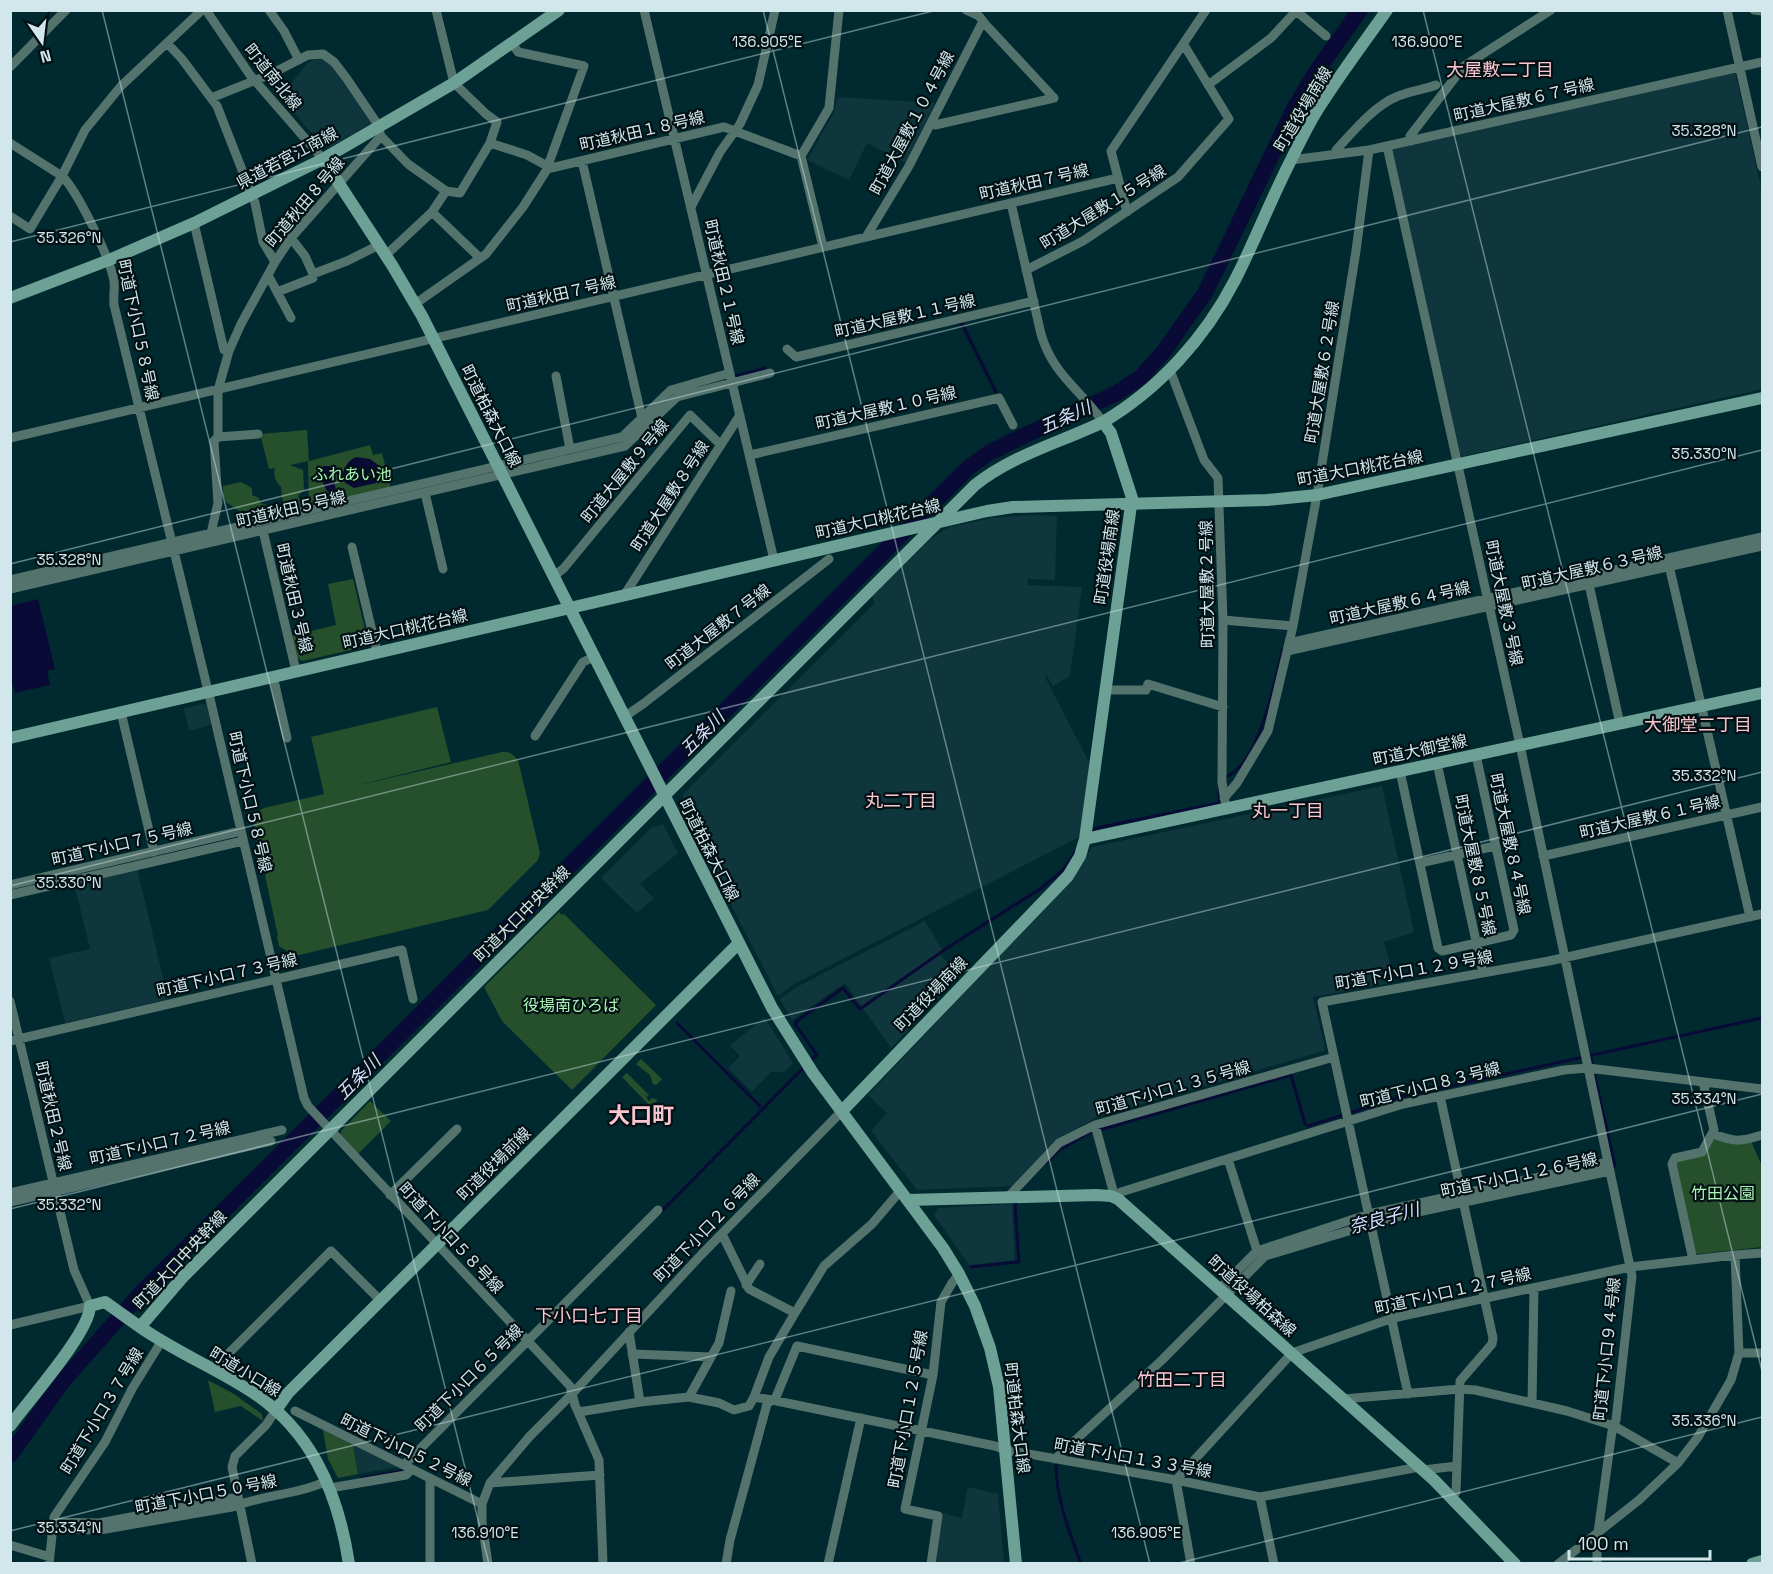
<svg xmlns="http://www.w3.org/2000/svg" width="1773" height="1574" font-family="'Space Grotesk','Noto Sans JP',sans-serif">
	<style>
		.built { fill: #0e363c }
		.green { fill: #264f2c }
		.water { fill: #090a36 }
		.lines { fill: none; stroke-linecap: round; stroke-linejoin: round }
		.stream { stroke: #090a36; stroke-width: 3 }
		.river { stroke: #090a36; stroke-width: 16 }
		.street { stroke: #54736c; stroke-width: 9 }
		.secondary { stroke: #6ea195; stroke-width: 12 }
		.ticks { fill: none; stroke: #d2e7eb; stroke-width: 1.5; stroke-opacity: 0.45 }
		.labels { text-anchor: middle; dominant-baseline: central; stroke-width: 4.5; stroke-linejoin: round; paint-order: stroke }
		.street-label { font-size: 16px; fill: #d2e7eb; stroke: #021013 }
		.park-label { font-size: 16px; fill: #acf6b5; stroke: #021013 }
		.neighbourhood-label { font-size: 18px; fill: #f9c5ce; stroke: #021013 }
		.water-label { font-size: 18px; font-style: italic; fill: #d5deff; stroke: #021013 }
		.district-label { font-size: 22px; font-weight: bold; fill: #f9c5ce; stroke: #021013 }
		.ticks-label { font-size: 15px; text-anchor: middle; fill: #d2e7eb; stroke: #021013; stroke-width: 4.5; stroke-linejoin: round; paint-order: stroke }
	</style>
	<rect width="100%" height="100%" fill="#002a30"/>
	<path class="built" d="M316 58 326 59 373 122 330 147 322 145 280 97 306 65Z
		M1735 72 1762 192V389L1463 456 1459 453 1391 149Z
		M838 97 935 103 906 163 867 143 849 180 807 160 833 114Z
		M1030 515 1057 516 1055 580 1028 579 1027 585 1082 587 1070 676 1053 686 1047 676 1045 677 1090 764 1079 837 794 984 778 996 681 807 684 793 875 603 872 596 932 538 950 527 992 518Z
		M203 704 207 705 211 725 189 731 184 708Z
		M1382 786 1414 932 1384 942 1395 982 1313 997 1325 1049 1323 1051 1097 1117 1053 1142 1012 1186 917 1190 871 1131 887 1113 868 1095 1070 881 1092 847Z
		M663 824 678 853 640 884 654 898 637 913 601 878 652 827Z
		M137 868 168 999 65 1023 49 958 90 949 74 883Z
		M925 921 942 949 941 956 960 975 891 1048 845 983 792 1020 780 999 795 988Z
		M763 1018H765L793 1063 784 1072H771L752 1092 728 1068 740 1056 730 1046Z
		M1012 1204 1015 1260 969 1265 934 1215 939 1208Z
		M353 1445 373 1455 398 1467 358 1474Z
		M968 1487 998 1494 1004 1563 934 1564 942 1513 962 1518Z"/>
	<path class="green" d="M307 430 309 461 370 445 373 455 382 453 391 489 309 508 308 461 290 465 303 470 304 490 298 496 302 504 299 512 257 523 226 502 223 495V486L241 482 252 488V495L259 498 260 503 276 508 283 504 281 487C275 481 273 476 275 468L269 469 260 434Z
		M353 579 369 646 302 661 296 657 291 636 336 625 328 584Z
		M437 707 451 762 351 787 502 752C511 751 516 756 519 764L540 853 538 860 488 910 295 956 279 946 277 937 278 936 254 824 258 811 264 808 324 794 311 737Z
		M559 912 562 915 564 914 656 1005 572 1090 502 1021 484 987Z
		M641 1059 662 1079 656 1085 653 1084 650 1075 636 1064Z
		M627 1073 649 1095 647 1097 644 1094 649 1101 652 1098 658 1100 650 1106 622 1077Z
		M370 1101 391 1121 358 1154 341 1135V1131Z
		M1718 1138 1751 1141 1762 1166V1247L1698 1254 1694 1251 1676 1164 1678 1160 1703 1154 1712 1141Z
		M208 1380 234 1394 262 1414 263 1421 241 1406 215 1412Z
		M323 1430 353 1445 358 1474 338 1478 328 1459Z"/>
	<path class="water" d="M356 457 370 459 377 464 379 474 376 483 354 488 344 482 342 478C344 468 347 461 356 457Z
		M323 466H330L336 490 334 493 327 491C323 483 317 474 323 466Z
		M38 599 55 669 47 671 50 685 15 693 10 674 11 606Z"/>
	<g class="lines">
		<path class="stream" d="M958 323 961 322 997 394
			M736 376 765 368
			M570 454 621 441
			M1223 778C1260 767 1274 682 1283 649L1287 648
			M1092 832 1096 828 1219 803V791
			M677 1023 718 1064
			M1590 1055 1615 1166 1612 1167
			M810 1061 817 1055 795 1024 798 1020 843 988 860 1009 950 946 1043 887 1063 870 1076 851
			M720 1066 760 1106
			M1046 1163 1058 1151 1089 1133 1291 1075 1305 1124 1308 1126 1400 1097 1762 1018
			M660 1213 805 1066
			M1328 1232 1388 1215
			M971 1267 1019 1262 1015 1206 1017 1201
			M1224 1291 1247 1268
			M1056 1461C1055 1496 1069 1531 1081 1564
			M362 1478 402 1471 405 1468"/>
		<path class="river" d="M10 1455 62 1382 141 1293 969 467 989 453 1019 438 1115 394 1141 377 1164 351 1205 293 1295 107 1316 72 1360 10"/>
		<path class="street" d="M202 10 121 86 85 130 62 176C78 192 110 258 114 281 115 289 113 297 114 305L211 703 304 1098 308 1106 570 1386 575 1405 599 1460 603 1564
			M206 10 250 75 323 159
			M269 10 284 31 299 60
			M436 10 454 83 486 114 497 122 490 143 460 193 446 191
			M644 10 774 560
			M966 10 979 16 986 25 1054 98
			M1295 10 1326 36
			M1727 10 1762 167
			M1754 10 1762 11
			M167 43 182 59 217 106 255 203 263 242 275 262
			M10 67 66 10
			M1208 85 1271 38 1297 10
			M211 98 271 74 308 55 323 54 334 62 347 79 376 122 381 136 408 164 446 191 432 212 386 255
			M931 123 935 125 1054 98
			M1411 141 1410 136 1464 66 1551 10
			M10 143 62 176 30 229 10 216
			M490 143 527 155 551 168 724 127 801 156
			M1387 146 1520 745 1632 1276 1616 1420 1612 1431 1597 1540V1564
			M1336 154V150C1352 133 1374 106 1396 97 1408 91 1423 90 1436 85
			M1291 160 1369 150 1762 62
			M582 161 642 418
			M1011 203 1041 334C1053 375 1080 389 1103 422
			M691 207 720 152 740 124 758 85 775 10
			M432 212 480 258
			M1127 212 1111 151 1206 10
			M194 223 224 350 229 351
			M866 237 909 166 983 21
			M291 238 305 256 313 274 347 261 379 245
			M823 247 801 156 829 108 839 10
			M1026 270 1083 241 1178 177 1229 119 1184 45
			M268 275 291 318
			M277 292 313 278V274
			M415 304 486 254 523 207 546 171 584 66 518 52 512 43
			M787 349 796 357 1034 301
			M1170 370 1204 460 1218 478 1223 620 1222 782 1225 801
			M556 376 570 449
			M218 437 258 434
			M10 438 1118 178
			M750 455 999 398 1013 425
			M425 493 443 569
			M263 531 296 671
			M211 533 218 503 214 441 218 437V390L229 351 241 324 275 262 291 238 381 136
			M352 547 377 652
			M1668 561 1750 917
			M553 577 564 568 690 415 721 445
			M10 580 622 437 671 390 730 373
			M1588 580 1620 724
			M10 589 625 446 677 397 770 373
			M625 594 740 415
			M1223 620 1293 626
			M1289 643 1762 537
			M1287 651 1762 546
			M273 676 287 738
			M1105 690H1146L1148 684 1223 707
			M121 712 154 852
			M624 717 643 704 829 559
			M535 736 583 662 594 657
			M1437 763 1483 973
			M1400 771 1438 948 1442 951 1511 935 1514 930 1476 755
			M1224 798 1237 783 1268 731 1293 626 1317 495 1356 251 1369 150
			M1543 856 1762 807
			M1420 863 1495 846
			M10 885 241 831
			M10 895 243 841
			M10 1001 74 1270 90 1306 10 1325
			M10 1041 402 950 413 999
			M1440 1096 1493 1338 1492 1344 1460 1381 1456 1492 1451 1497
			M1095 1125 1115 1198 1121 1192 1403 1104 1564 1070 1588 1068 1762 1089
			M1713 1134C1735 1142 1740 1142 1762 1135
			M1228 1159 1257 1251
			M10 1193 282 1130
			M390 1195 457 1129
			M1008 1197 1059 1143 1095 1125 1334 1057
			M10 1202 271 1141
			M722 1234 749 1289 795 1313 824 1266 872 1224 901 1190
			M1693 1260 1672 1164 1675 1158 1702 1152 1714 1130 1703 1082
			M746 1285 760 1264
			M1219 1289 1257 1251 1369 1214 1608 1162
			M629 1332 640 1402 689 1397 719 1403 734 1410 749 1406 754 1397 772 1400 995 1446 1006 1450 1176 1480 1260 1497 1419 1467
			M1739 1353H1762
			M632 1354 711 1357 719 1343 731 1291
			M212 1370 331 1251 380 1300
			M1408 1394 1322 1002 1549 961 1762 914
			M689 1397 711 1357
			M754 1397 769 1357 795 1313
			M1343 1399 1460 1389 1475 1390 1567 1411 1614 1426 1678 1463
			M1532 1403 1534 1288
			M295 1411 482 1504V1522L488 1564
			M579 1412 640 1402
			M1055 1459 1162 1360 1265 1256 1395 1217 1610 1171
			M404 1465 658 1210
			M1423 1470 1457 1466
			M490 1483 600 1475
			M330 1488 406 1475 412 1469
			M1260 1497 1274 1564
			M482 1504 490 1483 530 1436 572 1394 701 1255 842 1111
			M54 1522 99 1523 238 1497
			M53 1529 100 1530 232 1507C262 1495 297 1495 327 1481
			M10 1545 50 1557
			M49 1564 54 1517 105 1442 132 1389 161 1342
			M252 1564 232 1467 235 1456 266 1425 276 1410
			M430 1564V1479
			M726 1564 730 1540 767 1404 776 1397 797 1346 933 1375
			M828 1564 861 1418
			M931 1564 938 1516 905 1509 933 1375 941 1302 952 1283 959 1274
			M1191 1564 1176 1480 1292 1353 1393 1318 1630 1267 1735 1255
			M1558 1564 1639 1500 1678 1463 1698 1437 1731 1380 1739 1353 1735 1255 1762 1253"/>
		<path class="secondary" d="M323 159 392 265 422 316 772 1008 813 1073 943 1248 959 1274 975 1306 990 1348 999 1387 1016 1564
			M10 298 109 260 194 223 323 159 454 83 559 10
			M10 738 987 511 1013 507 1267 500 1317 495 1762 398
			M1085 839 1762 693
			M842 1111 1068 876 1080 856 1085 839 1132 498 1111 433 1103 422C1159 389 1205 338 1235 280 1255 241 1271 199 1291 160 1301 140 1311 118 1324 100 1344 69 1366 40 1387 10
			M908 1200 1096 1195 1111 1196 1118 1199 1434 1480 1515 1564
			M140 1327C173 1350 210 1366 244 1387 310 1426 338 1491 349 1564
			M276 1410 288 1393 738 944
			M10 1426C28 1401 90 1332 90 1306L105 1302 140 1327 182 1278 975 485C1013 455 1059 443 1103 422
			M1752 1564 1762 1561"/>
	</g>
	<path class="ticks" d="M102 10 489 1564M763 10 1150 1564M1423 10 1762 1371M10 242 937 10M10 564 1762 127M10 886 1762 450M10 1209 1762 772M10 1531 1762 1094M1175 1564 1762 1417"/>
	<g class="labels">
		<g class="street-label">
			<text transform="translate(273 77) rotate(51)">町道南北線</text>
			<text transform="translate(1524 100) rotate(-13)">町道大屋敷６７号線</text>
			<text transform="translate(1303 109) rotate(-59)">町道役場南線</text>
			<text transform="translate(912 123) rotate(-62)">町道大屋敷１０４号線</text>
			<text transform="translate(642 131) rotate(-13)">町道秋田１８号線</text>
			<text transform="translate(287 158) rotate(-28)">県道若宮江南線</text>
			<text transform="translate(1034 182) rotate(-13)">町道秋田７号線</text>
			<text transform="translate(305 202) rotate(-50)">町道秋田８号線</text>
			<text transform="translate(1103 207) rotate(-32)">町道大屋敷１５号線</text>
			<text transform="translate(724 282) rotate(77)">町道秋田２１号線</text>
			<text transform="translate(561 294) rotate(-13)">町道秋田７号線</text>
			<text transform="translate(905 316) rotate(-13)">町道大屋敷１１号線</text>
			<text transform="translate(138 330) rotate(78)">町道下小口５８号線</text>
			<text transform="translate(1322 372) rotate(-81)">町道大屋敷６２号線</text>
			<text transform="translate(886 408) rotate(-13)">町道大屋敷１０号線</text>
			<text transform="translate(491 416) rotate(63)">町道柏森大口線</text>
			<text transform="translate(1360 468) rotate(-11)">町道大口桃花台線</text>
			<text transform="translate(625 471) rotate(-51)">町道大屋敷９号線</text>
			<text transform="translate(670 496) rotate(-57)">町道大屋敷８号線</text>
			<text transform="translate(291 509) rotate(-13)">町道秋田５号線</text>
			<text transform="translate(878 519) rotate(-13)">町道大口桃花台線</text>
			<text transform="translate(1107 557) rotate(-82)">町道役場南線</text>
			<text transform="translate(1592 568) rotate(-13)">町道大屋敷６３号線</text>
			<text transform="translate(1207 584) rotate(-91)">町道大屋敷２号線</text>
			<text transform="translate(294 598) rotate(77)">町道秋田３号線</text>
			<text transform="translate(1400 603) rotate(-13)">町道大屋敷６４号線</text>
			<text transform="translate(1504 603) rotate(78)">町道大屋敷３号線</text>
			<text transform="translate(718 627) rotate(-38)">町道大屋敷７号線</text>
			<text transform="translate(405 629) rotate(-13)">町道大口桃花台線</text>
			<text transform="translate(1420 750) rotate(-12)">町道大御堂線</text>
			<text transform="translate(250 802) rotate(77)">町道下小口５８号線</text>
			<text transform="translate(1650 817) rotate(-13)">町道大屋敷６１号線</text>
			<text transform="translate(122 844) rotate(-13)">町道下小口７５号線</text>
			<text transform="translate(1510 844) rotate(78)">町道大屋敷８４号線</text>
			<text transform="translate(709 850) rotate(63)">町道柏森大口線</text>
			<text transform="translate(1475 865) rotate(78)">町道大屋敷８５号線</text>
			<text transform="translate(522 914) rotate(-45)">町道大口中央幹線</text>
			<text transform="translate(1414 970) rotate(-10)">町道下小口１２９号線</text>
			<text transform="translate(227 975) rotate(-13)">町道下小口７３号線</text>
			<text transform="translate(931 994) rotate(-46)">町道役場南線</text>
			<text transform="translate(1430 1085) rotate(-14)">町道下小口８３号線</text>
			<text transform="translate(1173 1088) rotate(-16)">町道下小口１３５号線</text>
			<text transform="translate(53 1116) rotate(77)">町道秋田２号線</text>
			<text transform="translate(160 1143) rotate(-13)">町道下小口７２号線</text>
			<text transform="translate(494 1164) rotate(-45)">町道役場前線</text>
			<text transform="translate(1519 1175) rotate(-12)">町道下小口１２６号線</text>
			<text transform="translate(707 1228) rotate(-46)">町道下小口２６号線</text>
			<text transform="translate(451 1238) rotate(47)">町道下小口５８号線</text>
			<text transform="translate(180 1260) rotate(-47)">町道大口中央幹線</text>
			<text transform="translate(1453 1291) rotate(-13)">町道下小口１２７号線</text>
			<text transform="translate(1252 1296) rotate(42)">町道役場柏森線</text>
			<text transform="translate(1607 1349) rotate(-84)">町道下小口９４号線</text>
			<text transform="translate(245 1372) rotate(31)">町道小口線</text>
			<text transform="translate(469 1378) rotate(-45)">町道下小口６５号線</text>
			<text transform="translate(908 1409) rotate(-80)">町道下小口１２５号線</text>
			<text transform="translate(102 1411) rotate(-59)">町道下小口３７号線</text>
			<text transform="translate(1017 1418) rotate(83)">町道柏森大口線</text>
			<text transform="translate(406 1450) rotate(26)">町道下小口５２号線</text>
			<text transform="translate(1133 1458) rotate(10)">町道下小口１３３号線</text>
			<text transform="translate(206 1494) rotate(-11)">町道下小口５０号線</text>
		</g>
		<g class="park-label">
			<text x="352" y="474">ふれあい池</text>
			<text x="571" y="1005">役場南ひろば</text>
			<text x="1723" y="1193">竹田公園</text>
		</g>
		<g class="neighbourhood-label">
			<text x="1500" y="69">大屋敷二丁目</text>
			<text x="1698" y="724">大御堂二丁目</text>
			<text x="901" y="800">丸二丁目</text>
			<text x="1288" y="810">丸一丁目</text>
			<text x="589" y="1315">下小口七丁目</text>
			<text x="1182" y="1379">竹田二丁目</text>
		</g>
		<g class="water-label">
			<text transform="translate(1065 417) rotate(-24)">五条川</text>
			<text transform="translate(702 733) rotate(-45)">五条川</text>
			<text transform="translate(358 1077) rotate(-45)">五条川</text>
			<text transform="translate(1384 1218) rotate(-15)">奈良子川</text>
		</g>
		<g class="district-label">
			<text x="641" y="1115">大口町</text>
		</g>
	</g>
	<g class="ticks-label">
		<text x="767" y="47">136.905°E</text>
		<text x="1427" y="47">136.900°E</text>
		<text x="1704" y="136">35.328°N</text>
		<text x="69" y="243">35.326°N</text>
		<text x="1704" y="459">35.330°N</text>
		<text x="69" y="565">35.328°N</text>
		<text x="1704" y="781">35.332°N</text>
		<text x="69" y="888">35.330°N</text>
		<text x="1704" y="1104">35.334°N</text>
		<text x="69" y="1210">35.332°N</text>
		<text x="1704" y="1426">35.336°N</text>
		<text x="69" y="1533">35.334°N</text>
		<text x="485" y="1538">136.910°E</text>
		<text x="1146" y="1538">136.905°E</text>
	</g>
	<rect width="1773" height="1574" fill="none" stroke="#d2e7eb" stroke-width="24"/>
	<g transform="translate(42 42) rotate(166)" stroke="#021013" stroke-width="4.5" paint-order="stroke">
	<path d="M0-4.5L10 22L0 15L-10 22Z" fill="#d2e7eb"/>
	<text y="-9" font-size="16" font-weight="bold" text-anchor="middle" fill="#d2e7eb">N</text>
	</g>
	<path d="M1569 1550v9h141v-9" fill="none" stroke="#d2e7eb" stroke-width="3"/>
	<text x="1578" y="1550" font-size="18" fill="#d2e7eb" stroke="#021013" stroke-width="4.5" paint-order="stroke">100 m</text>
</svg>
